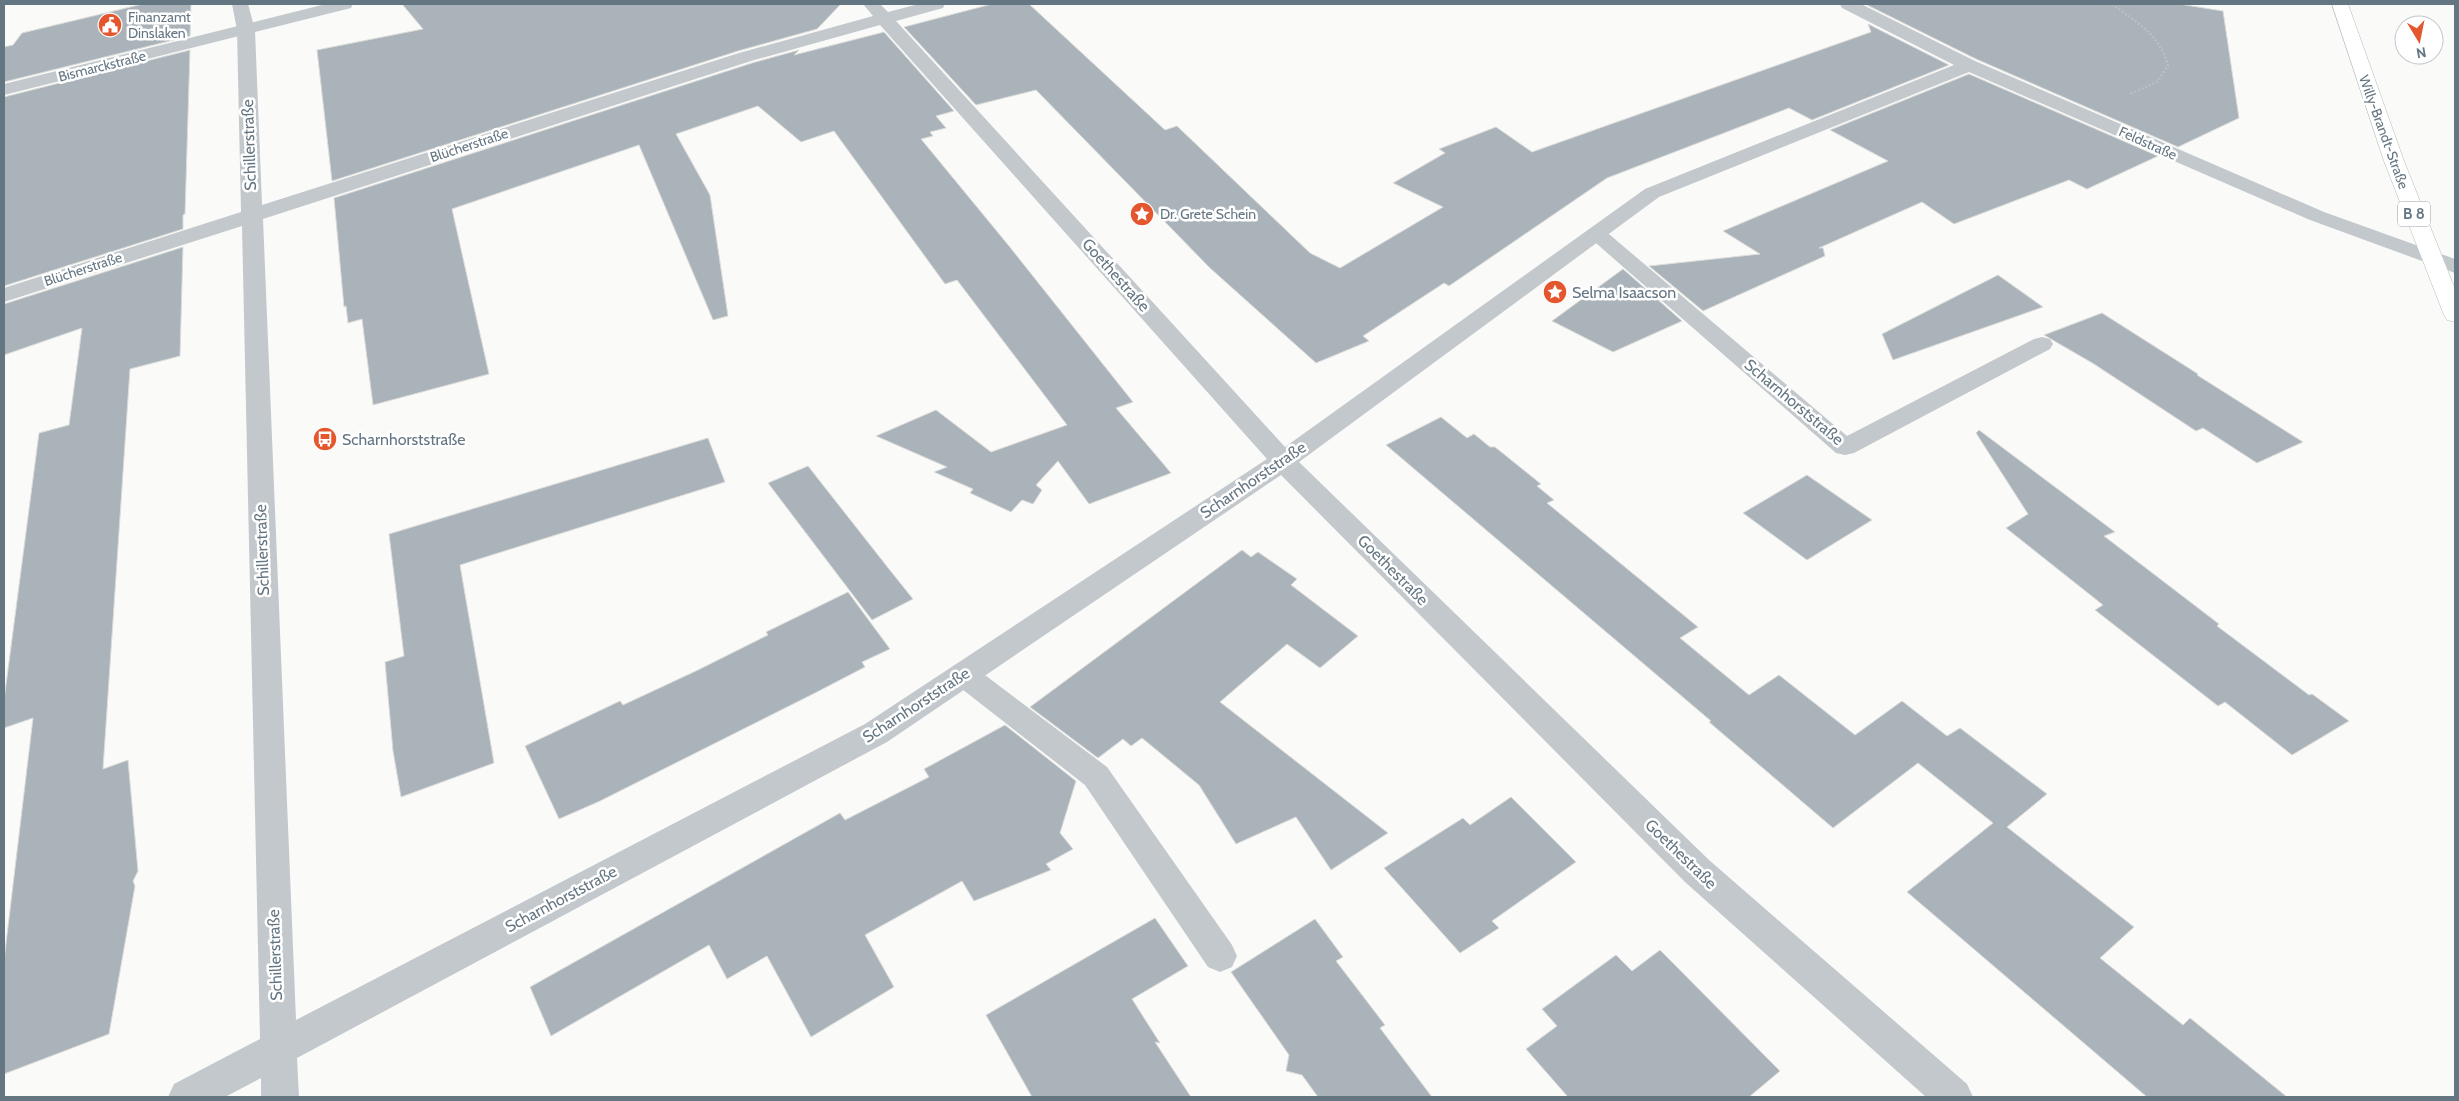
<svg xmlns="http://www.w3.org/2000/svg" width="2459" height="1101" font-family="Cabin,sans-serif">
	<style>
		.building { fill: #aab3b9; stroke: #dcdcda }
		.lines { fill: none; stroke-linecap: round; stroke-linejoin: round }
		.primary-casing { stroke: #b5babe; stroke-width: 1 }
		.path { stroke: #bbbfc2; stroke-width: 2.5; stroke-dasharray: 2 2; stroke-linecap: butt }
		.service { fill: #c3c8cc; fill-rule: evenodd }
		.minor { fill: #c3c8cc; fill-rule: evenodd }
		.tertiary { fill: #c3c8cc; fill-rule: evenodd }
		.primary { fill: #fff; fill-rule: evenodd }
		.labels { text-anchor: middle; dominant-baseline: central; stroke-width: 5; stroke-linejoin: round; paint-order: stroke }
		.far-poi-label { font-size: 14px; fill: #657683; stroke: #fff; text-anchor: start }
		.far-street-label { font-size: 14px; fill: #657683; stroke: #fff }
		.shield { fill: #fff; stroke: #939fa8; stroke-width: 1 }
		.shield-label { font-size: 15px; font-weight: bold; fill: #657683 }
		.street-label { font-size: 16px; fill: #657683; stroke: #fff }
		.poi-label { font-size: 16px; fill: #657683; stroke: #fff; text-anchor: start }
	</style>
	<rect width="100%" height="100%" fill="#fafaf8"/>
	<path class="building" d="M143 4H191L190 36 4 82V47L13 45 22 33Z
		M402 4H841L817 29 738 51 332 181 317 50 423 29Z
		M992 4H1029L1165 130 1177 126 1310 253 1340 268 1443 207 1393 183 1445 153 1439 149 1496 127 1532 152 1871 32 1868 24 1949 65 1812 120 1789 108 1607 178 1449 286 1444 283 1363 336 1369 341 1316 363 1210 268 1036 90 976 105 904 27Z
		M1865 4H2179L2223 11 2239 118 2178 147 1976 59Z
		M884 32 954 111 936 116 946 128 930 132 933 136 921 139 1009 246 1133 402 1116 408 1171 473 1089 504 1058 461 1036 485 1042 490 1033 504 1022 500 1011 512 970 493 973 489 934 472 947 467 876 436 936 410 991 452 1067 425 957 280 945 284 834 131 801 142 758 106 676 134 710 195 728 316 713 320 639 145 452 209 489 374 373 405 362 319 348 323 346 306 344 307 334 198 752 63 799 50 794 55Z
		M190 50 185 214 183 215V229L4 286V97Z
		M1969 74 2158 156 2087 189 2069 180 1954 224 1922 202 1819 248H1823L1825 256 1703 311 1649 266 1760 254 1723 231 1888 161 1830 130Z
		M183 247 180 356 130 369 103 769 128 760 138 871 133 881 135 886 109 1034 4 1074V960L33 718 4 728V700L39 433 69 425 82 328 4 355V304Z
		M1623 269 1682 321 1613 352 1552 321Z
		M1998 275 2043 307 1893 360 1882 334Z
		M2102 313 2198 374 2197 375 2303 442 2257 463 2203 428 2196 431 2094 364 2044 335Z
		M1441 417 1467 438 1474 434 1490 447H1495L1541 484 1537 486 1554 500 1547 503 1698 627 1680 638 1749 695 1779 675 1855 735 1902 701 1947 736 1960 728 2047 794 2007 827 2134 927 2100 958 2183 1025 2190 1018 2287 1097H2147L1907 892 1993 823 1918 763 1833 828 1709 722 1711 721 1386 445Z
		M1979 430 2115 532 2104 536 2219 624 2217 626 2309 695 2312 694 2349 721 2292 755 2225 702 2218 706 2095 610 2103 605 2006 528 2028 514 1976 433Z
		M708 438 725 482 460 565 494 763 401 797 393 751 385 662 404 656 389 534Z
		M808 466 889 569 913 599 872 620 768 483Z
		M1807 475 1872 520 1807 560 1743 513Z
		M1242 550 1251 557 1258 552 1297 579 1291 585 1358 636 1320 668 1287 644 1220 702 1388 833 1331 870 1296 817 1236 844 1199 785 1142 738 1131 746 1123 739 1098 758 1030 707Z
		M848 592 890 649 862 662 865 667 813 694 600 801 559 819 525 746 620 701 623 705 698 670 768 635 766 632Z
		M1005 725 1076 781 1060 833 1073 849 1046 864 1051 870 974 901 962 881 865 935 894 987 811 1037 767 956 727 979 709 945 551 1036 530 987 840 813 845 820 929 777 924 769Z
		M1511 797 1576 862 1492 921 1499 928 1460 953 1384 868 1463 818 1470 825Z
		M1155 918 1188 966 1132 999 1160 1043 1155 1042 1191 1097H1032L986 1015Z
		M1315 919 1343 957 1336 961 1385 1025 1380 1028 1432 1097H1318L1302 1075 1286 1071 1289 1055 1231 972Z
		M1660 950 1780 1071 1749 1097H1568L1526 1049 1557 1026 1542 1009 1616 955 1632 971Z"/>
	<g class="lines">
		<g class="primary-casing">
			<path id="primary" d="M2332 4H2348L2404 161 2455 289V322L2447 320 2444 315 2384 161Z"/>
		</g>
		<path class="path" d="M2112 4C2137 23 2160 34 2168 66L2157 82 2130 94"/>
		<path class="service" d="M1596 227 1603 229 1847 436 2034 339 2042 337 2050 339 2053 344 2050 349 1854 453 1845 455 1836 453 1589 237 1586 233 1589 229Z
			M963 663 973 666 1107 767 1232 945 1237 956 1232 967 1220 972 1208 967 1085 785 953 682 949 674 953 666Z"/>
		<path class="minor" d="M232 4H248L255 30 262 205 739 53 873 16 863 4H880L888 12 919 4H945L943 8 896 21 1285 447 1645 189 1954 65 1842 8 1840 4H1861L1975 61 2324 212 2455 259V273L2310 220 1969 72 1659 197 1299 462 1709 860 1967 1084 1973 1097H1926L1685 882 1281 475 887 742 297 1058 299 1097H261V1078L225 1097H168L174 1084 260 1039 242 226 4 302V288L241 212 237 30ZM880 25 1267 459 865 724 296 1020 263 219 751 61Z"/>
		<path class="tertiary" d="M326 4H353L351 8 4 95V84Z"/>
		<use href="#primary" class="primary"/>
	</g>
	<defs>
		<g id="civic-disc" transform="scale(1.25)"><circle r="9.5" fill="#e4572e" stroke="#fff"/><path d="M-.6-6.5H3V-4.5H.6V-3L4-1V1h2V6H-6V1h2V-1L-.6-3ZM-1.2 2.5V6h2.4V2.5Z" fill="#fff"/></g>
		<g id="sight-disc" transform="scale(1.25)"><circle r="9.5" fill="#e4572e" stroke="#fff"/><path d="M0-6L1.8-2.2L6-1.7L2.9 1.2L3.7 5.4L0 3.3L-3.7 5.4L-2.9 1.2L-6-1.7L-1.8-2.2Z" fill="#fff"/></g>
		<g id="bus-disc" transform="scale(1.25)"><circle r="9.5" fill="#e4572e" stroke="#fff"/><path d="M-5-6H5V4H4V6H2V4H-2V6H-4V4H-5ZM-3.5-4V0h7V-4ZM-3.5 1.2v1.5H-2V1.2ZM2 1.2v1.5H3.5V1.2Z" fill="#fff"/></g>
	</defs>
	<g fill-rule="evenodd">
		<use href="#civic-disc" x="110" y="25"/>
		<use href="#sight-disc" x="1142" y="214"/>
		<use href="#sight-disc" x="1555" y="292"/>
		<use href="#bus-disc" x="325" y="439"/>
	</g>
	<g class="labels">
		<g class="far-poi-label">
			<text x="128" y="17">Finanzamt<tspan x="128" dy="16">Dinslaken</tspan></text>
			<text x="1160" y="214">Dr. Grete Schein</text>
		</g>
		<g class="far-street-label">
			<text transform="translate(102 66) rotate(-14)">Bismarckstraße</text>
			<text transform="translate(2384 132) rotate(70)">Willy-Brandt-Straße</text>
			<text transform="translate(2148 143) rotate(24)">Feldstraße</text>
			<text transform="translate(469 145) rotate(-18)">Blücherstraße</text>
			<text transform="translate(83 269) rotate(-18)">Blücherstraße</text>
		</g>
		<rect class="shield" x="2398" y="201.5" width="32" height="25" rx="4"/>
		<g class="shield-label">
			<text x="2414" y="214">B 8</text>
		</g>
		<g class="street-label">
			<text transform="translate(249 145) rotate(-92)">Schillerstraße</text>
			<text transform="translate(1116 275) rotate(48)">Goethestraße</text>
			<text transform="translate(1794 402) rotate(40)">Scharnhorststraße</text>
			<text transform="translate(1253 480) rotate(-34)">Scharnhorststraße</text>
			<text transform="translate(262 550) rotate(-92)">Schillerstraße</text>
			<text transform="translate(1393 570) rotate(45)">Goethestraße</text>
			<text transform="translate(916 705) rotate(-33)">Scharnhorststraße</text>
			<text transform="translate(1681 854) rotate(44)">Goethestraße</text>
			<text transform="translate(561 899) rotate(-28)">Scharnhorststraße</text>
			<text transform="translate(275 955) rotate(-92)">Schillerstraße</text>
		</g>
		<g class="poi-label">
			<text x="1572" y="292">Selma Isaacson</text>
			<text x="342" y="439">Scharnhorststraße</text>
		</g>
	</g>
	<rect width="2459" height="1101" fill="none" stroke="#657683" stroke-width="10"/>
	<g transform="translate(2419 40) rotate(170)"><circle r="24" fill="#ffffff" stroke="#c1c8cd"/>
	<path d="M0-4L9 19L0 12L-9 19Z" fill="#e4572e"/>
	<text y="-8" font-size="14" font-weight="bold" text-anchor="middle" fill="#657683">N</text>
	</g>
</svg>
